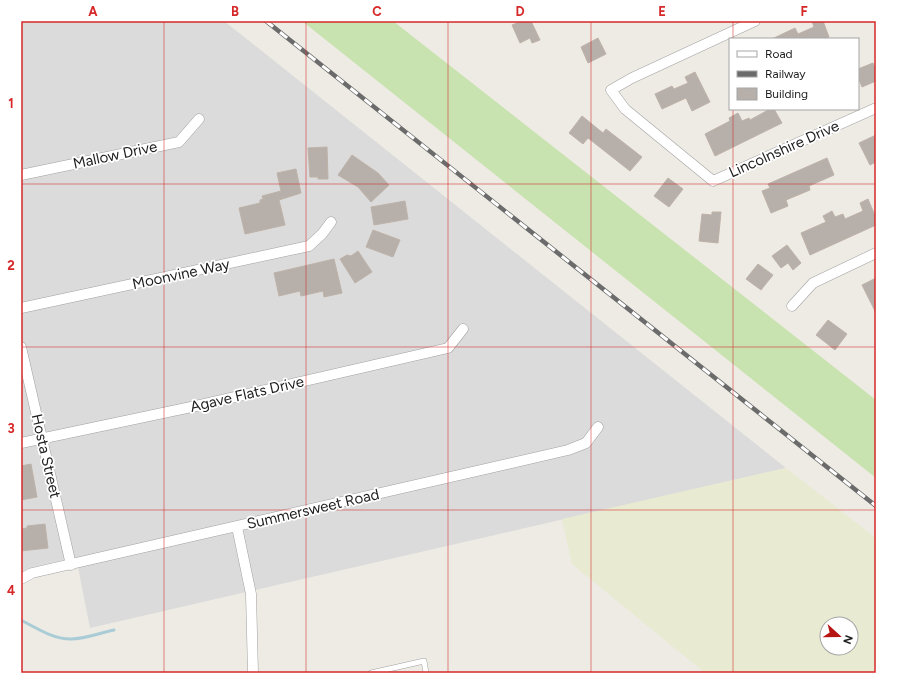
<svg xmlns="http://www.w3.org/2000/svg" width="897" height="694" font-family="Figtree,sans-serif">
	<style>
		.residential { fill: #dbdbdb }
		.farmland { fill: #e8ead2; fill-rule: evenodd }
		.grass { fill: #c8e3af }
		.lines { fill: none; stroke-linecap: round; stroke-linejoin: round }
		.stream { stroke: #a9ccd7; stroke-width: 3 }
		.building { fill: #b7b0aa; stroke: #beb2a8 }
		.service-casing { stroke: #a1a1a1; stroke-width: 6 }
		.minor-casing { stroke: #a1a1a1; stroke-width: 11 }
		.service { stroke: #fff; stroke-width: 5 }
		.minor { stroke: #fff; stroke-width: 10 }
		.rail-casing { stroke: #6b6b6b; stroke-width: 4.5 }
		.rail { stroke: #fff; stroke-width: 3; stroke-dasharray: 9; stroke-linecap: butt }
		.grid { fill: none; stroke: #d62828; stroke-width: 1; stroke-opacity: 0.55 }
		.labels { text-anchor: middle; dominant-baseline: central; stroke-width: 3.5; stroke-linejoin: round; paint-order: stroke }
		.street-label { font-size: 15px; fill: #1d1d1d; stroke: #fff }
		.neatline { fill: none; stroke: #d62828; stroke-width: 1.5 }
		.grid-label { font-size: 13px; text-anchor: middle; font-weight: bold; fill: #d62828 }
	</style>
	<rect width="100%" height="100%" fill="#eeebe4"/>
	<path class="residential" d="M21 21H224L786 468 90 628 76 557 32 567 21 572Z"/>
	<path class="farmland" d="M786 468 876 538V673H705L572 564 562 519ZM827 624H851V648H827Z"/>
	<path class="grass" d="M302 21H393L876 400V478Z"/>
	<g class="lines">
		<path class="stream" d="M21 620C36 628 53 639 71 639 85 639 100 633 114 630"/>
	</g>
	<path class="building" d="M522 21H531L540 40 532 43 530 38 520 43 512 25Z
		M812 21H823L829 37 824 39H772L795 28 798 34 814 27Z
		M598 38 606 54 588 63 581 47Z
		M873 63 876 70V81L862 87 858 77V69Z
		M695 72 710 102 692 111 686 98 662 109 655 94 672 86 674 89 688 83 685 77Z
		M770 109H774L782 123 715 156 705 134 730 121 729 118 738 113 742 121 749 118 750 120Z
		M582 116 603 133 606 129 642 157 630 171 588 138 583 144 569 133Z
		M876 135V162L870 165 859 143Z
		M327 147 328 179H318V177H310L308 148Z
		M352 155 378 173 389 185 371 202 358 187 338 175Z
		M827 158 834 175 809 186 810 190 786 200 788 206 771 213 762 191 770 188 768 184Z
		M296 169 301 193 279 200 285 225 245 234 239 208 260 203V200L263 199 262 196 281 191 277 173Z
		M668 178 683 189 669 207 654 196Z
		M868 199 876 218V225L810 255 801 233 826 222 823 216 832 211 835 217 843 214 845 219 863 211 860 203Z
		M405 201 408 219 374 225 371 207Z
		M712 212H721L718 243 699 241 702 214 712 215Z
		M373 230 400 240 393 257 366 247Z
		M787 245 801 263 793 270 788 263 781 268 772 256Z
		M358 251 372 272 355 283 340 259 347 255 351 256Z
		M334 259 342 293 324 297 323 291 301 296 300 291 279 296 274 273Z
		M758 264 773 275 761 290 746 279Z
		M876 278V313L862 285Z
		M828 320 847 334 835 350 816 335Z
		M31 464 37 497 21 500V466Z
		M45 524 48 548 21 551V529L27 528V526Z"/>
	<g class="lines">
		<g class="service-casing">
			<path id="service" d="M371 673 424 661 426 673"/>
		</g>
		<g class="minor-casing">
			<path id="minor" d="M755 21 632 78 611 90 625 109 713 181 876 108
				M21 175 179 142 199 119
				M792 306 813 283 876 253
				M21 308 309 246 322 234 331 222
				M21 347 71 565
				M21 443 196 406 448 348 463 329
				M237 527 251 594 253 673
				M21 579 32 573 568 450 586 443 598 427"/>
		</g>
		<use href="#service" class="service"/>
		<use href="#minor" class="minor"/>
		<g class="rail-casing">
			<path id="rail" d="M266 21 876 506"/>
		</g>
		<use href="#rail" class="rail"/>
	</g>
	<path class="grid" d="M164 21V673M306 21V673M448 21V673M591 21V673M733 21V39M733 109V673M21 184H876M21 347H876M21 510H876"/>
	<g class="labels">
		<g class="street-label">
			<text transform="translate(784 149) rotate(-24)">Lincolnshire Drive</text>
			<text transform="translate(115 155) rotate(-12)">Mallow Drive</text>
			<text transform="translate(181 274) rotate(-12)">Moonvine Way</text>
			<text transform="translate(247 394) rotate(-13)">Agave Flats Drive</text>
			<text transform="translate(46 456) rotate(77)">Hosta Street</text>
			<text transform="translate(313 509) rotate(-13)">Summersweet Road</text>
		</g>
	</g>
	<rect width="897" height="694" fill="none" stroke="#ffffff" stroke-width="44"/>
	<rect x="729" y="38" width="130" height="72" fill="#ffffff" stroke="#a5a5a5"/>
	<rect x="737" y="51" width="20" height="6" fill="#ffffff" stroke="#a5a5a5"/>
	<text x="765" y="58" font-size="12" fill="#1d1d1d">Road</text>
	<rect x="737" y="71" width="20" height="6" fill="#6b6b6b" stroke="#a5a5a5"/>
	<text x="765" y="78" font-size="12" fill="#1d1d1d">Railway</text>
	<rect x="737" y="88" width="20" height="12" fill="#b7b0aa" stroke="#a5a5a5"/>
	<text x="765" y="98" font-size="12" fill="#1d1d1d">Building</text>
	<g transform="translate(839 636) rotate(111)"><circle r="19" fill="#ffffff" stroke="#a5a5a5"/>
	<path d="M0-3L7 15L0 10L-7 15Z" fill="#b71514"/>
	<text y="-6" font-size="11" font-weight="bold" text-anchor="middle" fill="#1d1d1d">N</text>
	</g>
	<rect x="22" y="22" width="853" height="650" class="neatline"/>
	<g class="grid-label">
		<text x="93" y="16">A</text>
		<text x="235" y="16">B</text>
		<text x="377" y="16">C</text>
		<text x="520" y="16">D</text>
		<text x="662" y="16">E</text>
		<text x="804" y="16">F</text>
		<text x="11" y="108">1</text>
		<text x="11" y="270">2</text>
		<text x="11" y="433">3</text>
		<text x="11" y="595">4</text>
	</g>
</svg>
